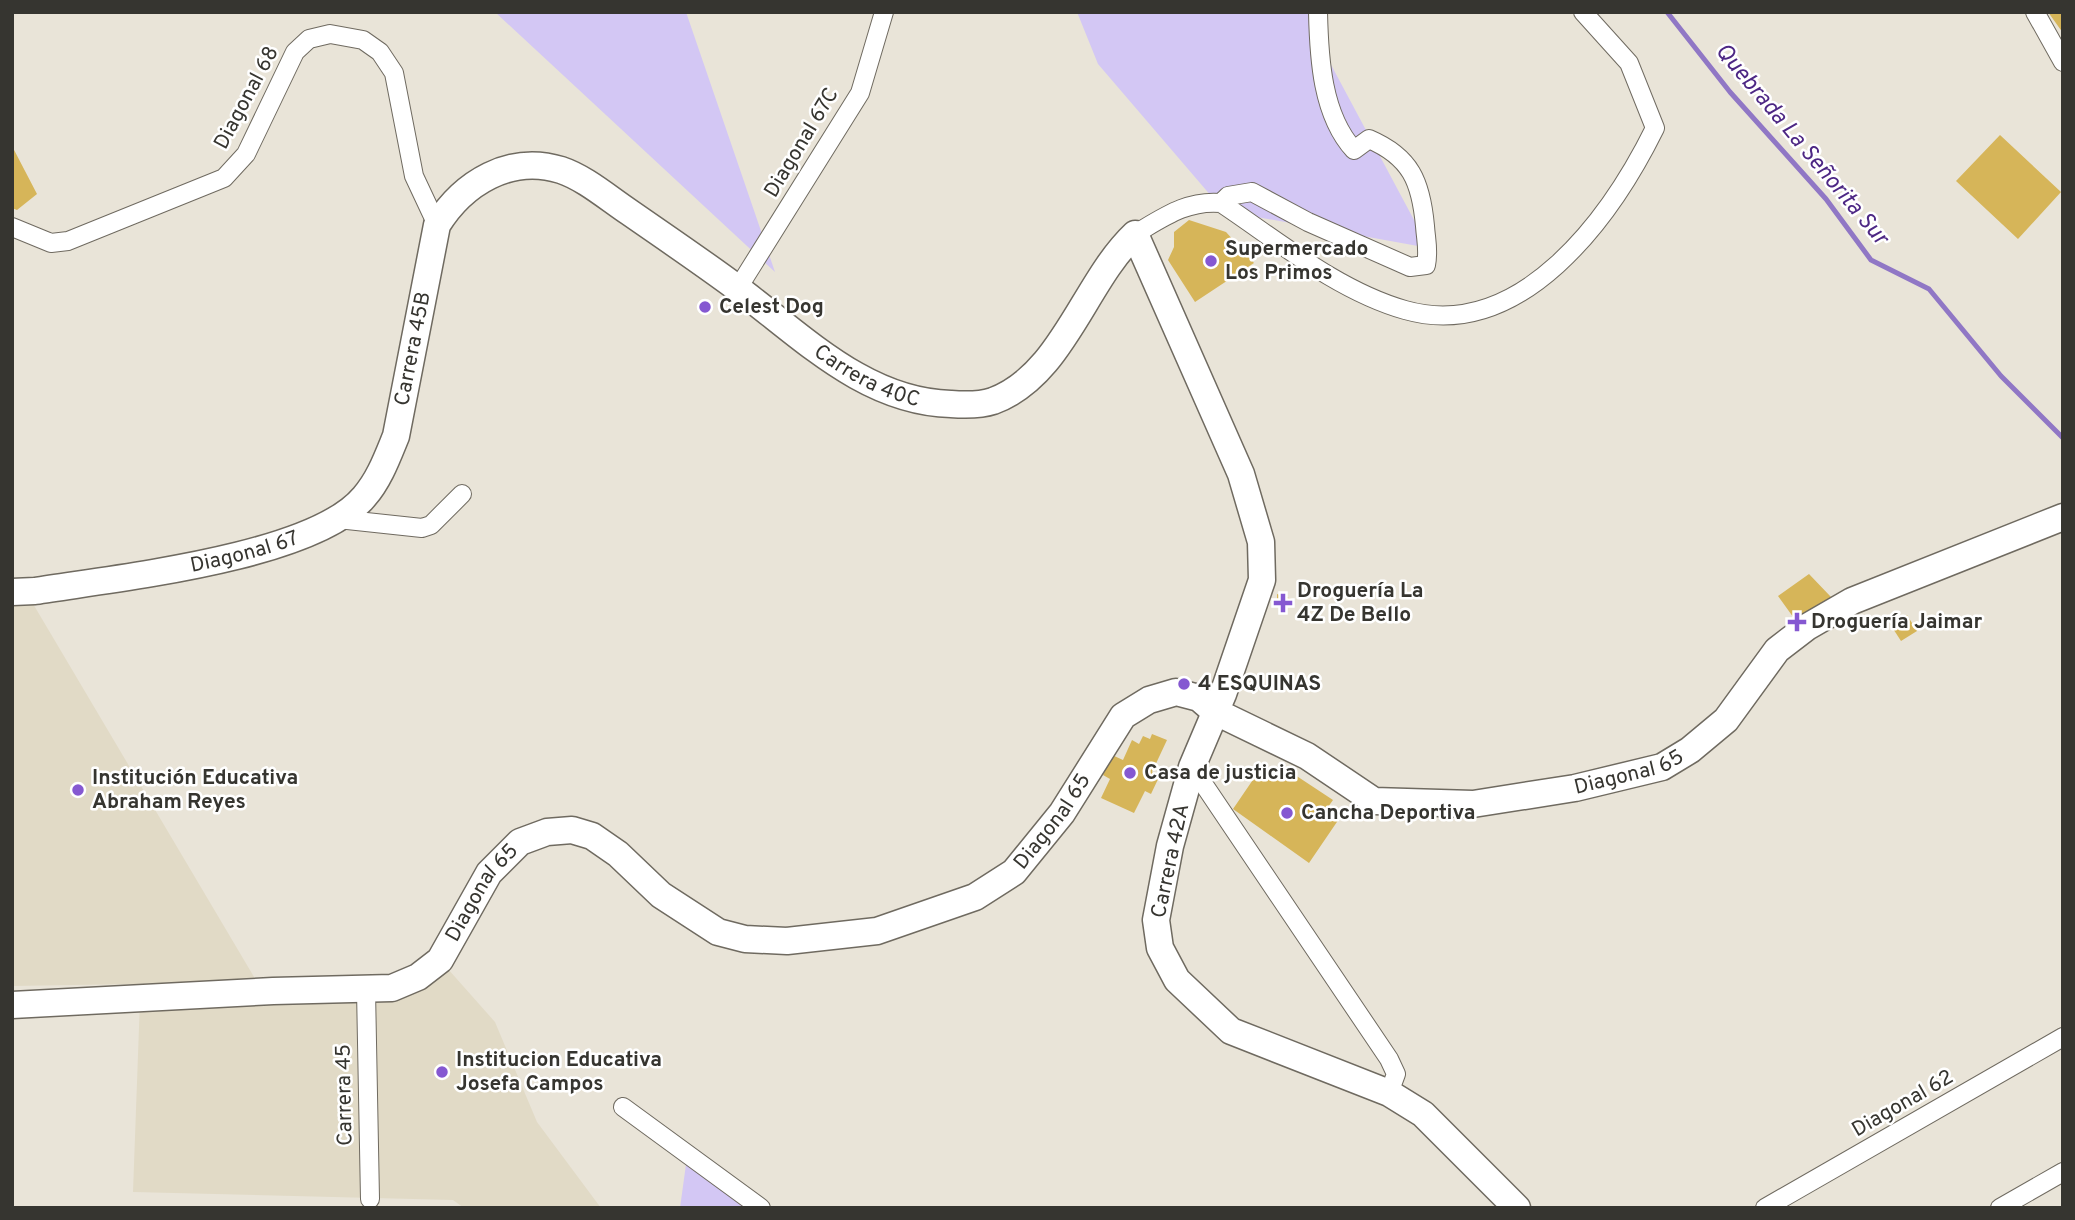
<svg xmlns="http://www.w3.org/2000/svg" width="2075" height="1220" font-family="Overpass,sans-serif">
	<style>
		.built { fill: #e1dac6 }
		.green { fill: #d3c7f4 }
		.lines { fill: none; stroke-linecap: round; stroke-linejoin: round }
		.stream { stroke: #9077c5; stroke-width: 5 }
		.building { fill: #d6b559 }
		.street-casing { stroke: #6f6a60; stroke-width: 20 }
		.secondary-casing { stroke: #6f6a60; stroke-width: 29 }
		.street { stroke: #fff; stroke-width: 18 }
		.secondary { stroke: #fff; stroke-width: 26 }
		.poi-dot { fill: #8558d1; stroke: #fff; stroke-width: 2.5 }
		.labels { text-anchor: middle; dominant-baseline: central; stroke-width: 5; stroke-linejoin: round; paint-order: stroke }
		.street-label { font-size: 21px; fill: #363530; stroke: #fff }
		.poi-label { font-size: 21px; font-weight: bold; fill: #363530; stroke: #fff; text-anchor: start }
		.water-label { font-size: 23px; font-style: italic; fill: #4d2784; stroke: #fff }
	</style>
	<rect width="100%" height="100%" fill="#e9e4d8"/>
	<path class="built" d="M29 597 257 982 12 986V599Z
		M440 960 495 1022 537 1122 601 1208H464L453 1200 133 1192 140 1000 366 990Z"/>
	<path class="green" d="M495 12H686L775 272Z
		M1077 12H1318L1321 46 1429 248 1224 211 1098 64Z
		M687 1157 761 1208H680Z"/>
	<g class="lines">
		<path class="stream" d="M1667 12 1730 92 1826 199 1871 260 1929 289 2001 376 2063 438"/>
	</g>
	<path class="building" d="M2048 12H2063V33Z
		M2000 135 2061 192 2018 239 1956 181Z
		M12 146 37 194 17 210 12 208Z
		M1189 220 1226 232 1254 263 1195 302 1168 260 1174 247V232Z
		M1809 574 1831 597 1796 621 1778 596Z
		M1277 594 1292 599 1284 607 1277 606Z
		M1907 615 1917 631 1901 641 1890 624Z
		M1152 734 1167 740 1152 772 1160 775 1151 794 1145 791 1134 813 1101 798 1110 779 1103 775 1112 755 1123 760 1132 740 1139 744 1143 736 1150 739Z
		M1263 765 1279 775 1283 767 1333 800 1328 807 1341 816 1309 863 1233 809Z"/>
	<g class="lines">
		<g class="street-casing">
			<path id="street" d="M2035 12 2063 62
				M1221 203 1228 196 1252 192 1308 222 1410 267 1426 265C1429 250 1426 241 1425 226 1421 182 1411 157 1369 139L1354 150C1322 115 1319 58 1318 12
				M12 227 51 243 68 241 224 178 246 154 295 52 309 39 330 34 363 40 380 52 394 73 414 176 437 225
				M1135 234C1164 217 1187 200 1221 203 1278 241 1338 291 1405 310 1521 343 1611 217 1655 128L1629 63 1583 12
				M738 288 860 93 884 12
				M338 519 422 528 431 525 462 494
				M1192 767 1389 1059 1396 1074 1389 1093
				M366 990 370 1199
				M623 1107 761 1208
				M1765 1208 2063 1037
				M2000 1208 2063 1172"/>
		</g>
		<g class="secondary-casing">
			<g id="secondary">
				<path id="s1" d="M12 592 35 591C115 578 313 558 364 497 379 480 387 458 396 436L437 225C463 183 510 154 561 170 585 178 608 198 629 212 665 237 702 262 737 288 802 336 865 402 951 404 964 405 981 405 993 401 1063 375 1084 282 1135 234L1241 474 1261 542 1262 580 1223 694 1192 767 1170 846 1156 920 1160 948 1177 980 1231 1031 1389 1093 1423 1114 1517 1208"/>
				<path id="s2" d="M12 1005 273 991 392 988 418 977 440 960 489 873 520 842 547 832 572 830 592 836 618 854 661 895 718 932 745 939 787 941 877 931 975 897 1014 872 1062 813 1123 716 1149 700 1176 692 1199 698 1214 711 1307 756 1374 801 1473 804 1575 788 1662 767 1690 750 1726 720 1777 650 1807 627 1852 601 2063 517"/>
			</g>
		</g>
		<use href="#street" class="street"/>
		<use href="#secondary" class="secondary"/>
	</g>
	<g class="poi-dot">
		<circle cx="1211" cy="261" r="7"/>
		<circle cx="705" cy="307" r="7"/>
		<path d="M1279.5 592.5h7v7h7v7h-7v7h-7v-7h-7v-7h7z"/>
		<path d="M1793.5 611.5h7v7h7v7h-7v7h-7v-7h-7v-7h7z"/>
		<circle cx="1184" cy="684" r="7"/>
		<circle cx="1130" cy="773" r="7"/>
		<circle cx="78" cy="790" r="7"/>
		<circle cx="1287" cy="813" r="7"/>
		<circle cx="442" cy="1072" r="7"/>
	</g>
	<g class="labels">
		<g class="street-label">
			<text transform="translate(247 98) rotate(-62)">Diagonal 68</text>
			<text transform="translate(802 143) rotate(-59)">Diagonal 67C</text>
			<text stroke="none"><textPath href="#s1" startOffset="528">Carrera 45B</textPath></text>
			<text stroke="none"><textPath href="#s1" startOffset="1171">Carrera 40C</textPath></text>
			<text stroke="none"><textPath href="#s1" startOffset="236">Diagonal 67</textPath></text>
			<text stroke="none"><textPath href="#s2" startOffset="1860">Diagonal 65</textPath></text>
			<text stroke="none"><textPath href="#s2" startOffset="1188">Diagonal 65</textPath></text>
			<text transform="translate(1171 861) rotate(-78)">Carrera 42A</text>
			<text stroke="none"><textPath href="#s2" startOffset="516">Diagonal 65</textPath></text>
			<text transform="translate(345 1095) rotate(-91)">Carrera 45</text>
			<text transform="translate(1903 1104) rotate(-30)">Diagonal 62</text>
		</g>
		<g class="poi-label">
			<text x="1225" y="249">Supermercado<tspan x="1225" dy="24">Los Primos</tspan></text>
			<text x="719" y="307">Celest Dog</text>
			<text x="1297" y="591">Droguería La<tspan x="1297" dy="24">4Z De Bello</tspan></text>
			<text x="1811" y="622">Droguería Jaimar</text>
			<text x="1198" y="684">4 ESQUINAS</text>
			<text x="1144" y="773">Casa de justicia</text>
			<text x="92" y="778">Institución Educativa<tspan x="92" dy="24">Abraham Reyes</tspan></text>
			<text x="1301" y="813">Cancha Deportiva</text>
			<text x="456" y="1060">Institucion Educativa<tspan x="456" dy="24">Josefa Campos</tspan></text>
		</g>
		<g class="water-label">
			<text transform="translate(1801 145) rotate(50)">Quebrada La Señorita Sur</text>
		</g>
	</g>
	<rect width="2075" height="1220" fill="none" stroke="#363530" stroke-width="28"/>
</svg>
